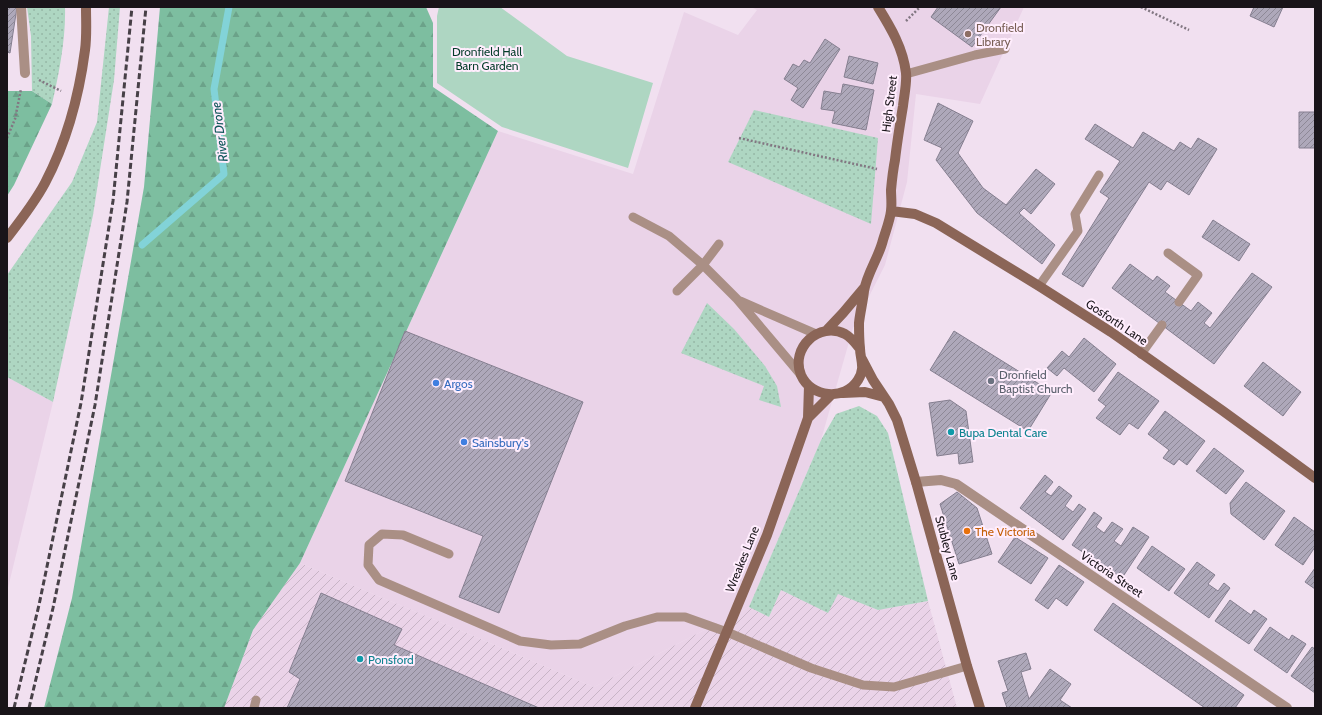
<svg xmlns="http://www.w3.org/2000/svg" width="1322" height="715" font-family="Cabin,sans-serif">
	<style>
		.built { fill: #ead3e8 }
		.industrial { fill: url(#industrial-furrows) }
		.grass { fill: url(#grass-dots) }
		.forest { fill: url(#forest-firs) }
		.green { fill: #aed6c2 }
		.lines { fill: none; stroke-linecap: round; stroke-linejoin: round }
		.stream { stroke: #82d3d8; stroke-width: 7 }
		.building { fill: url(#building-hatch); stroke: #857f90 }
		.path { stroke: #827782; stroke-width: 2.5; stroke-dasharray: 2 2; stroke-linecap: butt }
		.lane { stroke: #aa8f85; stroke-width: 9 }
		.street { stroke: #aa8f85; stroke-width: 10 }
		.secondary { stroke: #8b6557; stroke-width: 10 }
		.rail { stroke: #474047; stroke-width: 3; stroke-dasharray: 6 3; stroke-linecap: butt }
		.education-dot { fill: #8d6e63; stroke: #ffedfd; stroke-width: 1.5 }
		.worship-dot { fill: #6b7280; stroke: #ffedfd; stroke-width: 1.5 }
		.shop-dot { fill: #3f7fe0; stroke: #ffedfd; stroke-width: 1.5 }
		.culture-dot { fill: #0f9aa8; stroke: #ffedfd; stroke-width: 1.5 }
		.food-dot { fill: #e8710a; stroke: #ffedfd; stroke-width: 1.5 }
		.labels { text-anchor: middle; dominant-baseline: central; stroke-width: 4; stroke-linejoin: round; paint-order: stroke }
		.education-label { font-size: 12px; fill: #785e54; stroke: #ffedfd; text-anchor: start }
		.park-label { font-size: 12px; fill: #043c29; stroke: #ffedfd }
		.street-label { font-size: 12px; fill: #191419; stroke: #ffedfd }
		.worship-label { font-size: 12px; fill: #5b616d; stroke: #ffedfd; text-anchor: start }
		.shop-label { font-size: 12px; fill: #366cbe; stroke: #ffedfd; text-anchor: start }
		.culture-label { font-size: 12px; fill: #0d838f; stroke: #ffedfd; text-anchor: start }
		.food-label { font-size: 12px; fill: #c56008; stroke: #ffedfd; text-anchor: start }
		.water-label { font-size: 13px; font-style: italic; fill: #0e565a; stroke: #ffedfd }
	</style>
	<defs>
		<pattern id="industrial-furrows" width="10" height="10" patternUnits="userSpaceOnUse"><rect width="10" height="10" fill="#ead3e8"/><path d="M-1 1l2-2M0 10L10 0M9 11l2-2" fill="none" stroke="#c8b4c6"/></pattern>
		<pattern id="grass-dots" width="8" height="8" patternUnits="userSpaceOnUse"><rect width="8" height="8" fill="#aed6c2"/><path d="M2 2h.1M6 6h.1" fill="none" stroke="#95b7a6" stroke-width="1.8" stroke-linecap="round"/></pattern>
		<pattern id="forest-firs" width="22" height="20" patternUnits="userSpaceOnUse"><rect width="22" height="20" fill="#7dbea0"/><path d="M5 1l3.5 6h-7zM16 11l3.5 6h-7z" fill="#6ba289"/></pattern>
		<pattern id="building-hatch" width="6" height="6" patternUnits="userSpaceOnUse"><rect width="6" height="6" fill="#aea8ba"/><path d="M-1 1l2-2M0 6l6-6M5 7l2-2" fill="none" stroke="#8d8896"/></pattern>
	</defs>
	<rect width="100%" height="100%" fill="#f1e0f0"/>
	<path class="built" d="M751 7H1024L980 104 916 94 907 182 885 265 853 328 821 440 749 607 594 687 300 563 498 131 633 174 684 12 738 35 757 10Z
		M7 377 53 402 7 592Z"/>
	<path class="industrial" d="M300 563 594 687 749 607 769 617 781 590 828 612 838 593 878 610 928 601 957 708H224L253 630Z"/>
	<path class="grass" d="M27 7H65C66 38 59 74 52 104L32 91 31 36Z
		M109 7H120L114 80 93 215 53 402 7 377V275L72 182 97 122Z
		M754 110 878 138 871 224 728 162Z
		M707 303 734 329 765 366 777 386 781 407 759 400 764 386 681 353Z
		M859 406 877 416 888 433 928 601 878 610 838 594 828 613 781 590 769 617 749 607 821 440 836 414Z"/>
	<path class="forest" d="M160 7H426L433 23V87L498 131 300 563 253 630 224 708H44L72 598 144 187Z
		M7 91H32L52 104 14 185 7 196Z"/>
	<path class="green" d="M439 7H500L567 56 653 83 628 168 502 127 437 83V16Z"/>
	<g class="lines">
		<path class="stream" d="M142 245 224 174 214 89 229 7"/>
	</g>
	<path class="building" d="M7 7H17L10 53 7 52Z
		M938 7H1001L972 47 931 17Z
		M1254 7H1283L1274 27 1250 16Z
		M825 39 840 49 803 108 791 100 798 88 784 79 793 64 799 67 804 60 810 63Z
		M849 56 878 63 873 84 844 77Z
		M843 84 874 90 866 130 832 123 835 111 821 109 824 91 841 94Z
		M938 103 973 121 958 153 983 188 1006 205 1036 169 1055 184 1031 214 1024 208 1019 213 1055 245 1042 264 977 213 936 160 942 148 924 140Z
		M1299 112H1315V148H1299Z
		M1095 124 1133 148 1143 132 1174 151 1180 142 1191 149 1198 138 1217 149 1189 195 1167 181 1161 190 1149 182 1083 287 1062 274 1109 198 1100 192 1120 161 1085 139Z
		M1213 220 1250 244 1239 261 1202 237Z
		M1130 264 1153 281 1157 276 1170 286 1165 292 1191 311 1198 302 1212 313 1204 323 1210 328 1252 273 1272 287 1214 364 1112 288Z
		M405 331 583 402 499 613 459 597 483 536 345 481Z
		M954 331 1052 392 1028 431 930 370Z
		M1084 338 1116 364 1094 392 1064 368 1057 376 1047 368 1062 351 1069 357Z
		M1263 362 1301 392 1283 416 1244 386Z
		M1118 372 1159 401 1138 429 1129 423 1120 435 1096 418 1106 406 1098 400Z
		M950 400 966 411 973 462 959 464 958 453 937 456 929 403Z
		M1165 411 1205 441 1187 465 1179 459 1174 465 1163 458 1169 450 1148 434Z
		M1214 448 1244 471 1226 494 1196 471Z
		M1045 475 1053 482 1045 492 1051 496 1059 486 1072 496 1065 506 1073 512 1079 504 1086 509 1063 540 1020 508Z
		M1246 482 1285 511 1264 540 1231 514 1230 503Z
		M957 492 977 508 992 554 959 564 940 504Z
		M1094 512 1102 518 1096 527 1104 533 1112 522 1123 529 1114 541 1121 546 1133 527 1149 537 1122 578 1072 545Z
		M1294 517 1315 532V547L1303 565 1275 545Z
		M1015 537 1048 558 1031 584 998 562Z
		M1152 546 1185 569 1169 591 1137 568Z
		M1197 562 1215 575 1208 584 1218 591 1224 583 1230 588 1209 618 1174 593Z
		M1059 565 1084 582 1067 606 1056 598 1048 609 1035 600Z
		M1315 568V589L1305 582Z
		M321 593 402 629 394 645 539 708H287L300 679 289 672Z
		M1230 600 1251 615 1254 610 1267 619 1249 644 1215 621Z
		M1113 603 1244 695 1235 708H1205L1094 630Z
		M1270 627 1289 640 1292 635 1306 644 1287 673 1254 650Z
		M1312 647 1315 649V693L1291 676Z
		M1026 653 1031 669 1021 672 1029 699 1050 669 1071 684 1060 700 1072 708H1007L1002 693 1008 691 998 661Z"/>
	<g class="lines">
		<path class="path" d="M1141 7 1189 30
			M906 21 920 7
			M39 80 61 91
			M7 138 15 119 21 89
			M739 138 877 169"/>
		<path class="lane" d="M906 74 975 55 1005 49
			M633 217 669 236 703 265 737 299 801 375
			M1168 253 1198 275 1179 302
			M1039 286 1078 231 1075 214 1099 175
			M677 291 703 265 719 244
			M740 301 816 334
			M1141 354 1162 325
			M449 554 403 535 382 534 369 545 368 565 379 580 520 641 551 645 580 644 625 626 657 617H685L727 632 811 668 863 685 894 687 967 666
			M254 708 256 700"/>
		<path class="street" d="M21 7 25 73
			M916 482 941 480 956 484 1287 708"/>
		<path class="secondary" d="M891 211 915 214 936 223 1039 286 1111 332 1223 411 1315 478
			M7 238C21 220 35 202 45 183 67 141 79 96 85 50 87 36 86 21 86 7
			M826 331 843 313 864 288
			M860 349C856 344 852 338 845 334 819 321 790 348 801 375 811 398 845 401 858 380 866 367 860 360 860 348 859 340 859 331 859 323 860 313 863 301 864 291 867 273 879 257 883 240 886 230 890 220 891 211 892 204 891 196 891 190 892 179 893 170 895 160 897 142 900 124 903 106 904 96 907 83 906 73 903 48 891 28 878 7
			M862 359 873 380 889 404 897 420 916 482 967 666 980 708
			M843 393 865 392 884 397
			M808 418 831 395
			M695 708 767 535 808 418 809 386"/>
		<path class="rail" d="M14 708 39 605 81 403 113 201 132 7
			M29 708 53 608 95 405 127 202 146 7"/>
	</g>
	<circle class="education-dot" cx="968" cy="34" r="4"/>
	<circle class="worship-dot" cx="991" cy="381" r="4"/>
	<g class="shop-dot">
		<circle cx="436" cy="383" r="4"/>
		<circle cx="464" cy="442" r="4"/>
	</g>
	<g class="culture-dot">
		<circle cx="951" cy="432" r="4"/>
		<circle cx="360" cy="659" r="4"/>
	</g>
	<circle class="food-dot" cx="967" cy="531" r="4"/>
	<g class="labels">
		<g class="education-label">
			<text x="976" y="27">Dronfield<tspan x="976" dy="14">Library</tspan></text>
		</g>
		<g class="park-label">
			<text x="487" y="51">Dronfield Hall<tspan x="487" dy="14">Barn Garden</tspan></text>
		</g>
		<g class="street-label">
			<text transform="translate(889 104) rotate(-83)">High Street</text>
			<text transform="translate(1117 322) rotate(34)">Gosforth Lane</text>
			<text transform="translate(948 548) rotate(75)">Stubley Lane</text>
			<text transform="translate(742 559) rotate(-68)">Wreakes Lane</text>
			<text transform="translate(1112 574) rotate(34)">Victoria Street</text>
		</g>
		<g class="worship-label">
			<text x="999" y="374">Dronfield<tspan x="999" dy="14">Baptist Church</tspan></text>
		</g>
		<g class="shop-label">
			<text x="444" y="383">Argos</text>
			<text x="472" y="442">Sainsbury's</text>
		</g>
		<g class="culture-label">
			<text x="959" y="432">Bupa Dental Care</text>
			<text x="368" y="659">Ponsford</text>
		</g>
		<g class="food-label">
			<text x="975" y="531">The Victoria</text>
		</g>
		<g class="water-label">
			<text transform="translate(219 132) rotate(-97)">River Drone</text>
		</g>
	</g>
	<rect width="1322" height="715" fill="none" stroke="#191419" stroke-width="16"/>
</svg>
